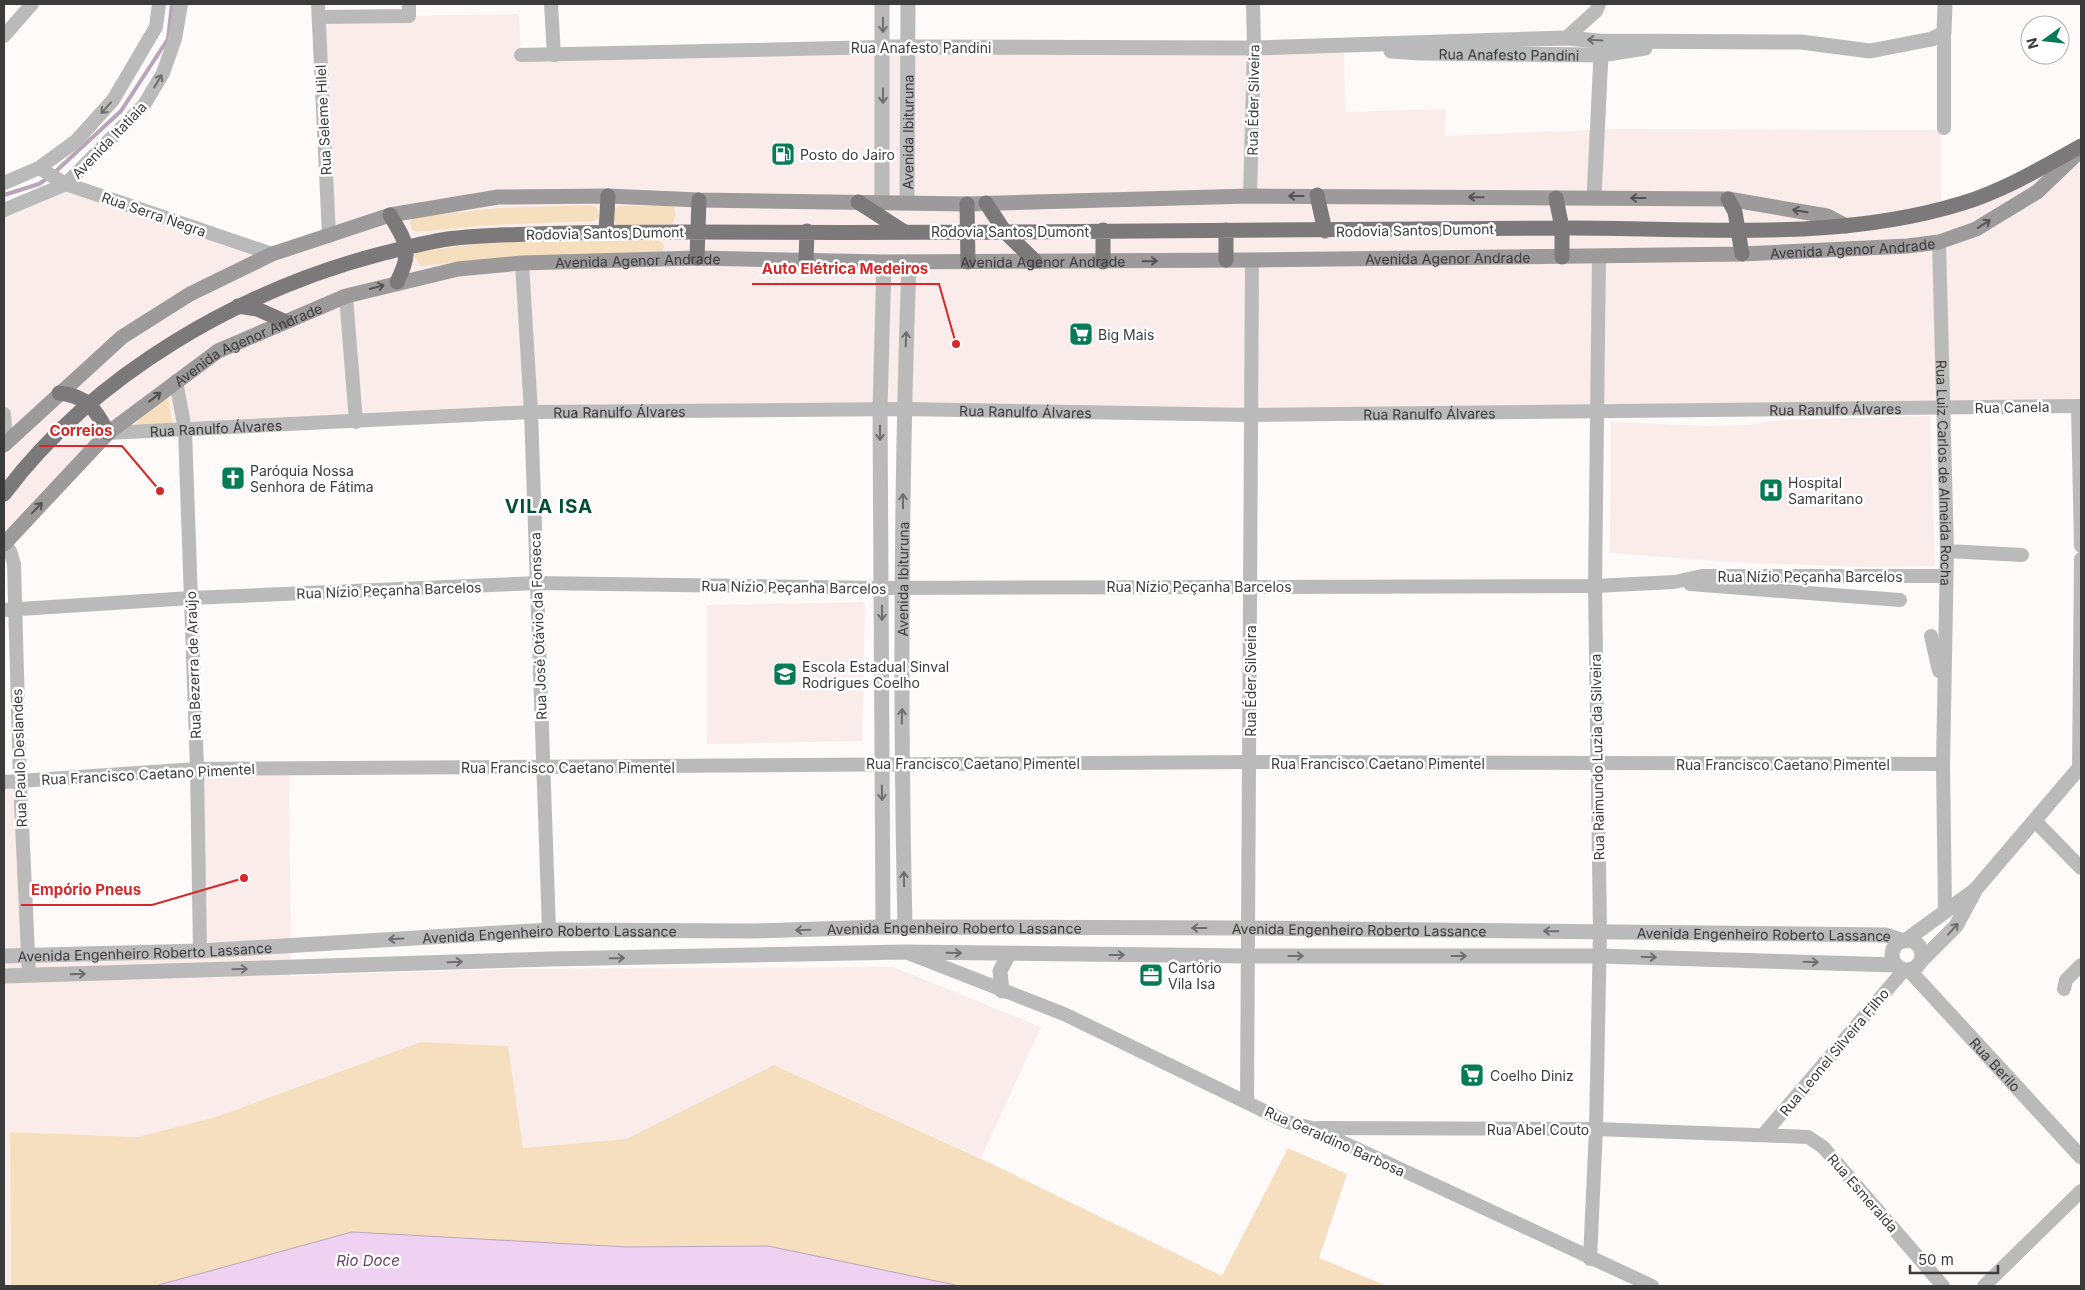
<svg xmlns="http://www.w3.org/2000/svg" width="2085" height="1290" font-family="Inter,sans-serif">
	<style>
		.built { fill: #f9eceb }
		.green { fill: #f5dfbe }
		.water { fill: #efd2f1; stroke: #b9a5ba }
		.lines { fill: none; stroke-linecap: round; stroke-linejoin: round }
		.stream { stroke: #b9a5ba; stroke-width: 4 }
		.minor { stroke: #bbbaba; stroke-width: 14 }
		.tertiary { stroke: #bbbaba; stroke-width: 15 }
		.secondary { stroke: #9c9a9a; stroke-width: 15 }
		.trunk { stroke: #7c797a; stroke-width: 15 }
		.oneway { stroke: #6f6e6e }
		.oneway2 { stroke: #545353 }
		.labels { text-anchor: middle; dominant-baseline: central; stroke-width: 5; stroke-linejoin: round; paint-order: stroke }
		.street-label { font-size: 14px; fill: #3c3b3b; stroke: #fff }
		.poi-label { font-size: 14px; fill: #3c3b3b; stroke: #fff; text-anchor: start }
		.water-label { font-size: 15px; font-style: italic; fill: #69426d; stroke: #fff }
		.district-label { font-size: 19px; font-weight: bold; letter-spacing: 1px; fill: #034f36; stroke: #fff }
		.leader { fill: none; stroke: #d62828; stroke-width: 2 }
		.callout-dot { fill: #d62828; stroke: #fff; stroke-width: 2 }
		.callout-label { font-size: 15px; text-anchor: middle; font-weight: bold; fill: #d62828; stroke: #fff; stroke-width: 5; stroke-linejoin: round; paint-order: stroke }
	</style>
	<rect width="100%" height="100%" fill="#fefafa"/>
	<path class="built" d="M519 14 521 55 1344 47 1345 112 1446 109 1445 136 1615 129 1941 130V208L2081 147V405L590 415 108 433 4 545V210L66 185 272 254 328 236 319 17Z
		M1930 416 1935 566 1858 567 1731 562 1610 553 1611 422 1708 426 1746 425 1779 420Z
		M863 602 865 606 862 741 707 744V605Z
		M197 769H289L291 976 506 969 893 967 1041 1027 981 1158 774 1065 626 1139 523 1148 508 1046 421 1042 216 1117 137 1137 10 1132 11 1286H4V782L20 781 28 955 200 951Z"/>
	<path class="green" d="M591 205 597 208 599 217 595 221 489 225 416 232 412 229 410 223 414 218 423 216 500 208Z
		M673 205C676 213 677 218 671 224L617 225 613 217V209L619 206Z
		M658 240 664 245 663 252 510 257 421 266 414 256 418 252 487 242Z
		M168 395 172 424 135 425 143 415Z
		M421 1042 508 1046 523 1148 626 1139 774 1065 988 1162 1222 1276 1288 1148 1347 1174 1319 1258 1387 1286H960L768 1246 627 1247 352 1232 155 1286H11L10 1132 137 1137 216 1117Z"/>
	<path class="water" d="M352 1232 627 1247 768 1246 960 1286H155Z"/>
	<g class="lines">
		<path class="stream" d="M54 173 121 111 168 39 172 4
			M4 195 39 184 49 177"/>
		<g class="minor">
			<path d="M318 4 329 236"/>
			<path d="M551 4 554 55"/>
			<path d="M319 17 409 16V4"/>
			<path d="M4 36 32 4"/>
			<path d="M1566 38 1596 11 1599 4"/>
			<path d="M521 55 883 47"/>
			<path d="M1944 128V33"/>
			<path d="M39 168 66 184 272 254"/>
			<path d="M4 183 39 168 76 141 113 100 156 27 159 4"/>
			<path d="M1250 196 1254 48 1253 4"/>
			<path d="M4 210 66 184 144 105 163 73 175 39 181 4"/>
			<path id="s1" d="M1939 242 1947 551 1943 764 1945 910"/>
			<path d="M522 263 531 412 549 930"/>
			<path d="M346 296 356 422"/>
			<path d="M176 381 185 430 197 769 200 951"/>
			<path d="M2078 406 2081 546"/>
			<path d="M4 414 6 442"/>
			<path id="s2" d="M108 433 531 412 904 409 1251 415 2081 406"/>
			<path d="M4 544 10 551 14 564 20 781 29 975"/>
			<path d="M1947 551 2022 555"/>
			<path d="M1690 584 1900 600"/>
			<path d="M4 610 191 598 537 583 882 588 1595 586 1674 582 1702 576H1946"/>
			<path d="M1931 636 1939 671"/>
			<path d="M2079 769 2081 559"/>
			<path d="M4 782 197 769 1250 762 1943 764"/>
			<path d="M2036 822 2081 868"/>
			<path d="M908 953 1064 1014 1287 1122 1312 1128 1652 1286"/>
			<path d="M2064 989 2066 980 2081 965"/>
			<path d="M1247 1101 1252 260"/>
			<path d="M1318 1128 1596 1129 1808 1137 1823 1147 1943 1286"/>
			<path d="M1763 1135 1904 970"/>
			<path d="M1590 1259 1596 1129 1600 931 1595 586 1599 256"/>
			<path d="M1984 1286 2081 1191"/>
		</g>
		<g class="tertiary">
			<path d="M883 47 1254 48 1566 38 1599 41 1801 42 1870 51 1932 39 1944 33 1945 4"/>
			<path id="s3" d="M1391 51 1420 53 1601 55 1645 48"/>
			<path d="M1594 198 1601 55"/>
			<path id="s4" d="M907 201 908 4"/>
			<path d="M882 202V4"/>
			<path d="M883 927 880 409 884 262"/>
			<path id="s5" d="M905 928C900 706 901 483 909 262"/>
			<path d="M1906 940 1975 890"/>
			<circle cx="1907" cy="955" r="15"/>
			<path id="s6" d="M4 956 200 951 549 930 752 931 883 927 1247 928 1886 935 1904 941"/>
			<path d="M1921 961 1956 926 1976 889 2081 766"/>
			<path id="s7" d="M1909 970 2081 1157"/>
			<path d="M4 976 551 959 905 952 1247 956H1600L1896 965"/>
			<path d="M1002 991 1000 971 1009 954"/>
		</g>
		<g class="secondary">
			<path d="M4 445 122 337 190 294 272 254 390 215 498 197 608 196 699 200 967 204 1250 196 1728 199 1827 216 1846 226"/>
			<path id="s8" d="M4 544 108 433 218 351 346 296 458 269 522 263 697 258 884 262 1252 260 1742 254 1908 246 1939 242 1976 229 2037 192 2081 150"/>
		</g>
		<path class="trunk" d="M1317 195 1325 231
			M1556 198 1562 228V257
			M1728 199 1735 212 1742 254
			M858 202 903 231
			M986 203 1005 232 1035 261
			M967 204 968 262
			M390 215C407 244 413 250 397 282
			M1226 230V260
			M606 232 608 196
			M697 258 699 200
			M806 261 807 231
			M1103 262V230
			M238 306 257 309 284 321
			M59 393C87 396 95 408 108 433
			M4 494C94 374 240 290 384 253 405 248 427 242 448 239 477 235 506 235 535 234 586 232 637 232 688 232 794 233 899 232 1005 232 1190 231 1376 228 1562 228 1695 227 1834 243 1963 203 2005 190 2043 167 2081 146"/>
	</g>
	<defs><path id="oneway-shaft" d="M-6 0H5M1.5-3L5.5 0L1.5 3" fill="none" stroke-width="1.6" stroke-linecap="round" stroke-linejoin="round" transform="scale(1.25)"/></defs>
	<g class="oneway">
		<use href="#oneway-shaft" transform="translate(883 25) rotate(90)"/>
		<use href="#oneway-shaft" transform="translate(1595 40) rotate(-177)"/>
		<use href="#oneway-shaft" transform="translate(158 81) rotate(-59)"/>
		<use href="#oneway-shaft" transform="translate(883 96) rotate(90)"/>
		<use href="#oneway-shaft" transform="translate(106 108) rotate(132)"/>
		<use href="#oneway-shaft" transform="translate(906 339) rotate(-88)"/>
		<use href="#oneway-shaft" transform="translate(880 433) rotate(90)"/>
		<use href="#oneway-shaft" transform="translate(903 501) rotate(-90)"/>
		<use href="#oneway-shaft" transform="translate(882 613) rotate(90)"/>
		<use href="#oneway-shaft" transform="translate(902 716) rotate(-89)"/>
		<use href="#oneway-shaft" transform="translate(882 793) rotate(89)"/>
		<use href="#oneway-shaft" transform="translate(904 879) rotate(-91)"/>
		<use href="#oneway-shaft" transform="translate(1199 928) rotate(-180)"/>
		<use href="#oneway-shaft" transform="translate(1953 929) rotate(-49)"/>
		<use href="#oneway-shaft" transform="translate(803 930) rotate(178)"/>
		<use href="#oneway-shaft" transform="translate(1551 931) rotate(-179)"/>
		<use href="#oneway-shaft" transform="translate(396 939) rotate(177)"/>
		<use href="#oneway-shaft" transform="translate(954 953) rotate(1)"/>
		<use href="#oneway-shaft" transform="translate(1117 955)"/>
		<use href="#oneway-shaft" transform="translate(1296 956)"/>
		<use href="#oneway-shaft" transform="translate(1459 956)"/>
		<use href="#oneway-shaft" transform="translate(1649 957) rotate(2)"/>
		<use href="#oneway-shaft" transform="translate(617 958) rotate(-1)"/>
		<use href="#oneway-shaft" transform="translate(455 962) rotate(-2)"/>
		<use href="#oneway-shaft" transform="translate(1811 962) rotate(2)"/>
		<use href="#oneway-shaft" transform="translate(240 969) rotate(-2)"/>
		<use href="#oneway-shaft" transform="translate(78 974) rotate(-2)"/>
	</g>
	<g class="oneway2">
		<use href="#oneway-shaft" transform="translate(1296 196) rotate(180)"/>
		<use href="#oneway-shaft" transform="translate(1476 197) rotate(-179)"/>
		<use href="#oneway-shaft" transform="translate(1638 198) rotate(-180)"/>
		<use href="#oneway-shaft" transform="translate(1800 211) rotate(-170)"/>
		<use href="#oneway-shaft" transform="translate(1984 224) rotate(-32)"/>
		<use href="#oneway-shaft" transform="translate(1150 261) rotate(-1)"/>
		<use href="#oneway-shaft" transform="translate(377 287) rotate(-15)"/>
		<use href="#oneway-shaft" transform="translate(155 397) rotate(-38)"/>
		<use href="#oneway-shaft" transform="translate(37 508) rotate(-46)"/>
	</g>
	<defs>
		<g id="fuel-square" transform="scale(1.25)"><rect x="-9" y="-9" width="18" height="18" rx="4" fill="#077a56" stroke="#fff"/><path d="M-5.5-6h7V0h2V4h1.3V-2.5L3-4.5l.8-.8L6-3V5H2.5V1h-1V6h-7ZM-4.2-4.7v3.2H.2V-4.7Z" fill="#fff"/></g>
		<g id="supermarket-square" transform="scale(1.25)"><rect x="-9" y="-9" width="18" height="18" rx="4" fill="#077a56" stroke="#fff"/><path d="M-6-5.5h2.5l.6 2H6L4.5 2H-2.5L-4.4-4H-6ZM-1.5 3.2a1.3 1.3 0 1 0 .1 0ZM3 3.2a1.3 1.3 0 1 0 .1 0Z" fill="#fff"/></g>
		<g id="church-square" transform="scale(1.25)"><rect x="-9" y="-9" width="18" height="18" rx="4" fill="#077a56" stroke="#fff"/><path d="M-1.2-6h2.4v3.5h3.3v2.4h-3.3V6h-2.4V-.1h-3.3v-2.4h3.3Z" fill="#fff"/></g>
		<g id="hospital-square" transform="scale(1.25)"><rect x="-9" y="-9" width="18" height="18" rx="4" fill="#077a56" stroke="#fff"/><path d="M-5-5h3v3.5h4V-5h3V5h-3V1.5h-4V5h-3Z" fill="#fff"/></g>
		<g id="school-square" transform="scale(1.25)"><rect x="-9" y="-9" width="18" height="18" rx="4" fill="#077a56" stroke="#fff"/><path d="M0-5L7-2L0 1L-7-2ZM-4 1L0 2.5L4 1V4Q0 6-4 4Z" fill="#fff"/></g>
		<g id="office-square" transform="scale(1.25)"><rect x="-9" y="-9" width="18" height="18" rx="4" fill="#077a56" stroke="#fff"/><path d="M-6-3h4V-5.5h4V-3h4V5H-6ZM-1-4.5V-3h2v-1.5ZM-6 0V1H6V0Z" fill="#fff"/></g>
	</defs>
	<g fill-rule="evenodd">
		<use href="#fuel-square" x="783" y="154"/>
		<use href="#supermarket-square" x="1081" y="334"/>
		<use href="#church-square" x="233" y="478"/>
		<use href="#hospital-square" x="1771" y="490"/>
		<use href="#school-square" x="785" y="674"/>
		<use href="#office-square" x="1151" y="975"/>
		<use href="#supermarket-square" x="1472" y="1075"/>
	</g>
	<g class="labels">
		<g class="street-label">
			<text x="921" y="47">Rua Anafesto Pandini</text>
			<text stroke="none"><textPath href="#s3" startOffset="118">Rua Anafesto Pandini</textPath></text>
			<text transform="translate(1253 100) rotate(-89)">Rua Éder Silveira</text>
			<text transform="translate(323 120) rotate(-93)">Rua Seleme Hilel</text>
			<text stroke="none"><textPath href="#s4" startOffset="69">Avenida Ibituruna</textPath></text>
			<text transform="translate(109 140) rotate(-46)">Avenida Itatiaia</text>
			<text transform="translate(154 214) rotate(19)">Rua Serra Negra</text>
			<text transform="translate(1415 230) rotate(-1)">Rodovia Santos Dumont</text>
			<text x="1010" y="231">Rodovia Santos Dumont</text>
			<text transform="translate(605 233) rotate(-1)">Rodovia Santos Dumont</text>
			<text stroke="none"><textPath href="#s8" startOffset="1939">Avenida Agenor Andrade</textPath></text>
			<text stroke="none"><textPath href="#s8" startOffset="1534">Avenida Agenor Andrade</textPath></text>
			<text stroke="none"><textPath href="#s8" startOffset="724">Avenida Agenor Andrade</textPath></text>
			<text stroke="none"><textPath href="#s8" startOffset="1129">Avenida Agenor Andrade</textPath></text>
			<text stroke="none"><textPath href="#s8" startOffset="319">Avenida Agenor Andrade</textPath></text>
			<text transform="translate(2012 407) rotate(-1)">Rua Canela</text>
			<text stroke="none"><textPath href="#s2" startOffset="1728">Rua Ranulfo Álvares</textPath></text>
			<text stroke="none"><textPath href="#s2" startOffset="918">Rua Ranulfo Álvares</textPath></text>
			<text stroke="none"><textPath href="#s2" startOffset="512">Rua Ranulfo Álvares</textPath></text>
			<text stroke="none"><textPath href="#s2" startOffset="1322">Rua Ranulfo Álvares</textPath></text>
			<text stroke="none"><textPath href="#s2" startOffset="108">Rua Ranulfo Álvares</textPath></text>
			<text stroke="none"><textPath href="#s1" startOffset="231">Rua Luiz Carlos de Almeida Rocha</textPath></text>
			<text x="1810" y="576">Rua Nízio Peçanha Barcelos</text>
			<text stroke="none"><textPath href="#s5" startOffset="349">Avenida Ibituruna</textPath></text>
			<text x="1199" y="586">Rua Nízio Peçanha Barcelos</text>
			<text transform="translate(794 587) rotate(1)">Rua Nízio Peçanha Barcelos</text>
			<text transform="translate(389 590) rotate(-2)">Rua Nízio Peçanha Barcelos</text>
			<text transform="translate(538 626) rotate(-92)">Rua José Otávio da Fonseca</text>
			<text transform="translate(193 665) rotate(-92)">Rua Bezerra de Araújo</text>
			<text transform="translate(1250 681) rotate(-90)">Rua Éder Silveira</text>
			<text transform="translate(1597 757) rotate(-91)">Rua Raimundo Luzia da Silveira</text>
			<text transform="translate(19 758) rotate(-92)">Rua Paulo Deslandes</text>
			<text x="973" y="763">Rua Francisco Caetano Pimentel</text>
			<text x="1378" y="763">Rua Francisco Caetano Pimentel</text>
			<text x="1783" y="764">Rua Francisco Caetano Pimentel</text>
			<text x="568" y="767">Rua Francisco Caetano Pimentel</text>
			<text transform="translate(148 774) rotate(-3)">Rua Francisco Caetano Pimentel</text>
			<text stroke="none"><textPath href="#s6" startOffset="951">Avenida Engenheiro Roberto Lassance</textPath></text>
			<text stroke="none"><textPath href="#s6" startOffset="1356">Avenida Engenheiro Roberto Lassance</textPath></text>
			<text stroke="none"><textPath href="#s6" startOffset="546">Avenida Engenheiro Roberto Lassance</textPath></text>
			<text stroke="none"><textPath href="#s6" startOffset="1761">Avenida Engenheiro Roberto Lassance</textPath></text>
			<text stroke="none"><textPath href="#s6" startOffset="141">Avenida Engenheiro Roberto Lassance</textPath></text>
			<text transform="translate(1834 1052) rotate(-50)">Rua Leonel Silveira Filho</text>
			<text stroke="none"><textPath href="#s7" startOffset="128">Rua Berilo</textPath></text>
			<text x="1538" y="1129">Rua Abel Couto</text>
			<text transform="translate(1335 1141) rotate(24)">Rua Geraldino Barbosa</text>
			<text transform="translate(1863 1193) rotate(49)">Rua Esmeralda</text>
		</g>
		<g class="poi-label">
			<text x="800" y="154">Posto do Jairo</text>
			<text x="1098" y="334">Big Mais</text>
			<text x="250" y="470">Paróquia Nossa<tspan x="250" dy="16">Senhora de Fátima</tspan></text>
			<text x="1788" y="482">Hospital<tspan x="1788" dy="16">Samaritano</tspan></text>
			<text x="802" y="666">Escola Estadual Sinval<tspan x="802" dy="16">Rodrigues Coelho</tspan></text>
			<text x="1168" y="967">Cartório<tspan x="1168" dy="16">Vila Isa</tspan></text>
			<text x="1490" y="1075">Coelho Diniz</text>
		</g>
		<g class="water-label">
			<text x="368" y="1260">Rio Doce</text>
		</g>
		<g class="district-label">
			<text x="549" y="506">VILA ISA</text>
		</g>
	</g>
	<path class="leader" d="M956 344L939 284H752M160 491L122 446H39M244 878L152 905H21"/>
	<g class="callout-dot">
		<circle cx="956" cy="344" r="5"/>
		<circle cx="160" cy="491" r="5"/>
		<circle cx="244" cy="878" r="5"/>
	</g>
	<g class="callout-label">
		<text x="845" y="274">Auto Elétrica Medeiros</text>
		<text x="81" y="436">Correios</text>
		<text x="86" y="895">Empório Pneus</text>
	</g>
	<rect width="2085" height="1290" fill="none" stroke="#3c3b3b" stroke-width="10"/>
	<g transform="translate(2045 40) rotate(255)"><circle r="24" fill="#ffffff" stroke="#b1b1b1"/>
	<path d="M0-4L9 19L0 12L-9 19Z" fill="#077a56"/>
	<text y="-8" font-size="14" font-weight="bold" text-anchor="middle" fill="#3c3b3b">N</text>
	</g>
	<path d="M1910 1265v8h88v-8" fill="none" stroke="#3c3b3b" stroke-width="2.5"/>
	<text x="1918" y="1265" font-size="15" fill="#3c3b3b" stroke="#ffffff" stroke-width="4" paint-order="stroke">50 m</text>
</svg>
